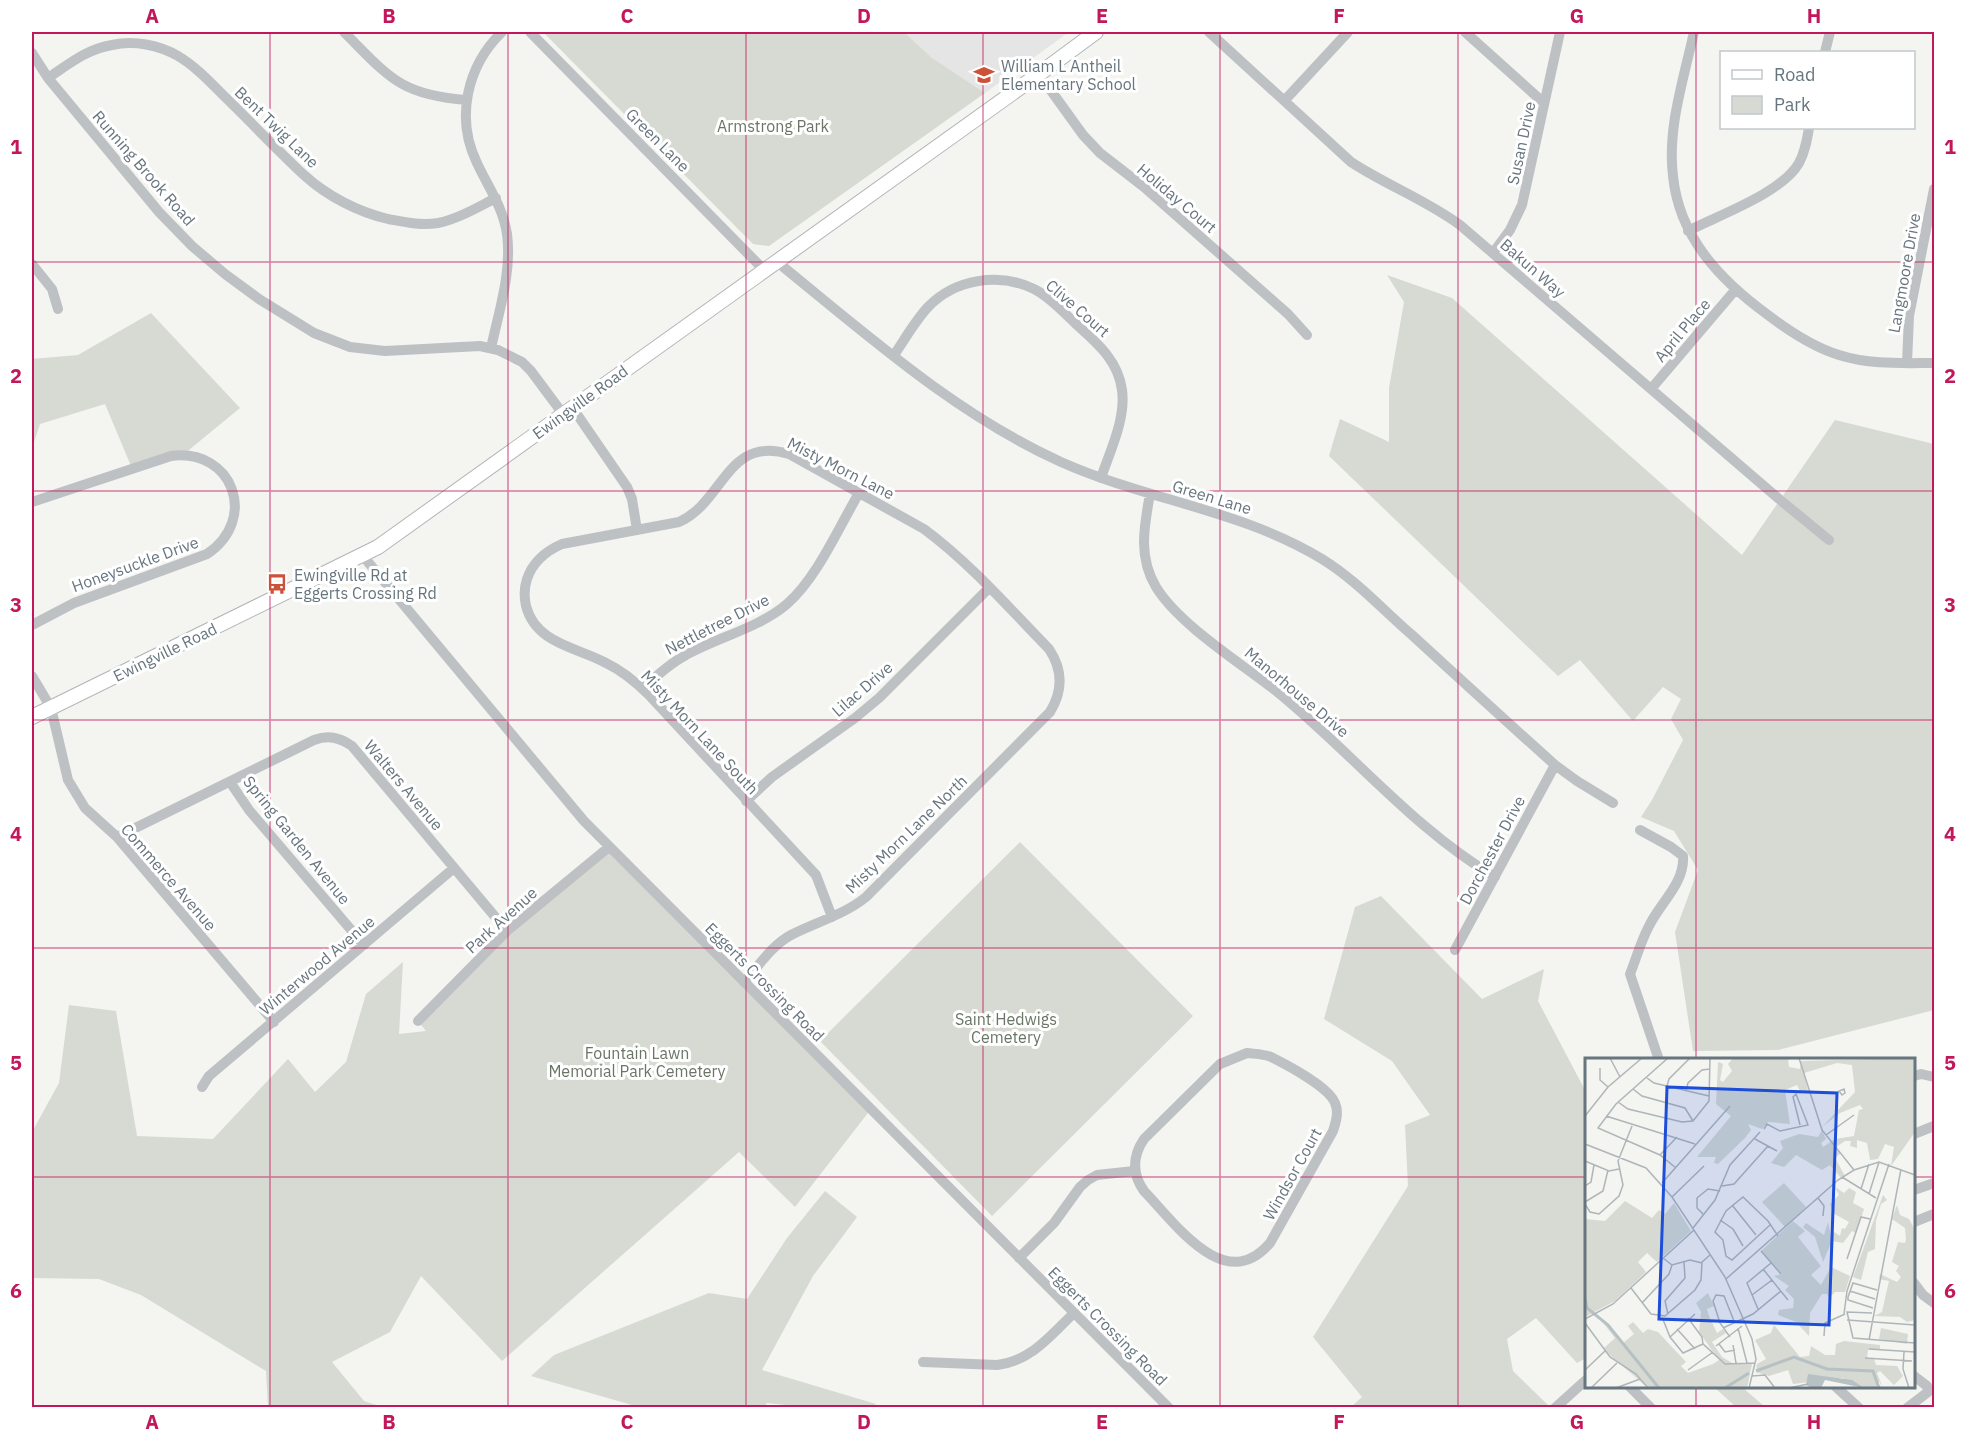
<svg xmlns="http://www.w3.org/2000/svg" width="1966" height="1439" font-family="'IBM Plex Sans',sans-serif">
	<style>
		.built { fill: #e4e5e4 }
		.green { fill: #d6dad2 }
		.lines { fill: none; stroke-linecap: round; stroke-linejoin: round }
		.major-casing { stroke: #b1b5b8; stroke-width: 16 }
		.minor { stroke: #bec1c4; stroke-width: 10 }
		.major { stroke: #fff; stroke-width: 14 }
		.grid { fill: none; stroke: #c2185b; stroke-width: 1.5; stroke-opacity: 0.55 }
		.labels { text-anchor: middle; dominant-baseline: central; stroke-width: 6; stroke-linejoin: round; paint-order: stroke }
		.poi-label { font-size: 16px; fill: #67757e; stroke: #fff; text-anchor: start }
		.park-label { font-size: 16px; fill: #697665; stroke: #fff }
		.street-label { font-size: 16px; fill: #67757e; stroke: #fff }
		.inset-river { fill: none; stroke: #b7c1c4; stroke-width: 3 }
		.inset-road { fill: none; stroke: #afb6b9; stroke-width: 1.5 }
		.view { fill: #1d4ed8; fill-opacity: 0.15; stroke: #1d4ed8; stroke-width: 3 }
		.inset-edge { fill: none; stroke: #67757e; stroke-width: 3 }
		.neatline { fill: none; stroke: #c2185b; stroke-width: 2 }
		.grid-label { font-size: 20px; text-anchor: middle; font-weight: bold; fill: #c2185b }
	</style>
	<rect width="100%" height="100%" fill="#f4f4f1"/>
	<path class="built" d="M904 32H1069L985 93 931 57Z"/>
	<path class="green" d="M543 32H904L931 57 985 93 769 246 753 244Z
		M1387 275 1452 298 1742 555 1835 420 1934 444V1010L1778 1050 1693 1051 1675 932 1698 870 1674 831 1641 817 1652 800 1683 740 1671 719 1681 699 1663 687 1633 721 1580 660 1558 676 1329 456 1340 419 1389 442V388L1404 302Z
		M151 313 240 408 184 454 131 466 105 404 40 424 32 448V359L78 355Z
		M1020 842 1193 1016 992 1216 820 1041Z
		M609 847 871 1109 795 1207 739 1152 502 1361 421 1276 390 1332 332 1362 364 1401 382 1407H268L266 1371 141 1295 99 1279 32 1278V1132L59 1083 69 1005 116 1011 137 1136 213 1139 288 1059 315 1092 346 1062 366 994 403 962 399 1034 426 1031 418 1021 507 931Z
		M1381 896 1482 999 1544 969 1538 1001 1586 1092V1358L1577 1363 1536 1318 1507 1339 1513 1371 1550 1407H1351L1362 1397 1313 1337 1408 1186 1405 1125 1430 1115 1392 1061 1324 1019 1355 907Z
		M825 1191 857 1217 813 1276 762 1370 876 1404 873 1407H806L767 1403 764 1407H639L531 1376 554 1355 709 1293 747 1299 787 1238Z
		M1714 1387H1742L1765 1407H1736Z"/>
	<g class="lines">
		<g class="major-casing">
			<path id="major" d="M32 717 378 547 1039 74 1096 32"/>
		</g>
		<path class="minor" d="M344 32C389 77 400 95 467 100
			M530 32 764 270
			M1209 32 1351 162C1386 185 1426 200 1460 225L1779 499 1829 540
			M1465 32 1544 103
			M1694 32C1684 78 1667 128 1673 176 1679 237 1720 280 1768 315 1789 331 1813 347 1839 355 1870 365 1903 363 1934 363
			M1825 52 1830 32
			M32 53 48 78 159 212 192 246 225 274 259 299 314 333 350 347 385 351 480 346 498 350 522 362 531 371 563 414
			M1039 74 1083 135 1100 153 1144 187 1288 314 1307 335
			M48 78C69 64 87 49 112 45 134 40 159 45 178 56 195 66 209 81 223 95 250 121 276 149 304 175 327 196 358 212 388 219 404 222 421 226 438 223 458 219 478 207 496 198
			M1285 100 1348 32
			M1688 231C1719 215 1782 193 1799 163 1805 152 1807 140 1809 128
			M1493 253 1510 230 1522 205 1560 32
			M776 261C866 334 955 414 1061 462 1146 500 1242 510 1322 559 1356 580 1382 609 1412 635 1460 679 1507 722 1555 765L1577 781 1613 803
			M32 264 52 289 58 309
			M491 348C499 311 512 272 507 234 503 207 488 187 477 163 455 118 467 66 502 32
			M894 355C905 339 915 321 928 307 955 279 999 272 1034 289 1050 297 1063 312 1076 324 1097 343 1118 360 1122 390 1126 419 1110 451 1101 478
			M1907 363 1909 316 1934 189
			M1651 389 1736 289
			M572 407 627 487 632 499 637 530
			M1150 494C1144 527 1138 557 1156 587 1180 626 1244 665 1280 694 1353 754 1414 829 1495 877
			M32 502 171 456C233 448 259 519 207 554L74 603 32 625
			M363 556 584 821 1169 1408
			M32 676 51 708 68 780 85 808 117 837 274 1022
			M643 689C656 676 669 664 686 655 718 637 759 628 787 604 817 578 839 527 859 493
			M230 782 249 810 364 945
			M746 801 772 777 855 718 879 698 989 588
			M1640 830 1671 847 1683 856C1685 883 1660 903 1649 926 1641 941 1636 959 1630 974L1659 1060
			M117 837 314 740C328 735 339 737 352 746L507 931
			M1455 950 1555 765
			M744 982C758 967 772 945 791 935 816 922 844 915 866 897L1050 712C1063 691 1063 670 1049 649 1009 608 970 563 924 529L789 454C727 435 724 502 679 522L562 544C546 551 533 561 527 579 524 588 524 597 526 606 536 644 577 647 606 663 623 671 637 683 650 696L816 875 832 917
			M418 1021 507 931 609 847
			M1247 1053C1255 1054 1264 1054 1271 1057 1287 1065 1329 1087 1335 1103 1339 1112 1336 1122 1333 1131L1270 1243C1225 1296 1175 1223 1144 1191 1132 1174 1132 1157 1144 1139L1220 1064Z
			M1914 1076 1921 1074 1934 1077
			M202 1087 209 1076 454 868
			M1914 1134 1934 1126
			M1914 1190 1934 1183
			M1914 1222 1934 1214
			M1019 1258 1054 1223 1080 1187 1088 1180 1097 1175 1134 1171
			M1914 1283 1923 1295 1934 1303
			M923 1362 997 1365C1031 1361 1050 1336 1074 1313
			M1629 1386 1651 1408
			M1835 1386 1859 1408
			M1555 1408 1586 1380
			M1907 1408 1928 1392 1927 1386 1914 1376"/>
		<use href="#major" class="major"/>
	</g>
	<path class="grid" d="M270 32V1408M508 32V1408M746 32V1408M983 32V1408M1220 32V1408M1458 32V1408M1696 32V1060M32 262H1934M32 491H1934M32 720H1934M32 948H1934M32 1177H1586M1914 1177H1934M1696 1386V1408"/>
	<defs>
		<g id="school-bare" transform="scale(1.62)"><path d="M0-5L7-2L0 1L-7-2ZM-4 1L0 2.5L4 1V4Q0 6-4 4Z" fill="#cc5138" stroke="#fff" stroke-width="2.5" paint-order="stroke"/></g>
		<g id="bus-bare" transform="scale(1.62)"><path d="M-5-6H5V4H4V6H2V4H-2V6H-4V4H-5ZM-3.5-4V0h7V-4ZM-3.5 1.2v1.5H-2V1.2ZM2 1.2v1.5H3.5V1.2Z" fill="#cc5138" stroke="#fff" stroke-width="2.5" paint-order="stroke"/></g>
	</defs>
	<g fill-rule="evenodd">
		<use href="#school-bare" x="984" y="75"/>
		<use href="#bus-bare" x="277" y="584"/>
	</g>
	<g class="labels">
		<g class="poi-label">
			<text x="1001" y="66">William L Antheil<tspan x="1001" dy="18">Elementary School</tspan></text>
			<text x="294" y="575">Ewingville Rd at<tspan x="294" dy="18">Eggerts Crossing Rd</tspan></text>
		</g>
		<g class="park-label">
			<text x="773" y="126">Armstrong Park</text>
			<text x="1006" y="1019">Saint Hedwigs<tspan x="1006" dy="18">Cemetery</tspan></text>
			<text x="637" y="1053">Fountain Lawn<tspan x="637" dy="18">Memorial Park Cemetery</tspan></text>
		</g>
		<g class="street-label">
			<text transform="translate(277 127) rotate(44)">Bent Twig Lane</text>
			<text transform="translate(658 140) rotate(45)">Green Lane</text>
			<text transform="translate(1521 143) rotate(-78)">Susan Drive</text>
			<text transform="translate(144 168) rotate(49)">Running Brook Road</text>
			<text transform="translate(1177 198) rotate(40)">Holiday Court</text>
			<text transform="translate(1533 268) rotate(41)">Bakun Way</text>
			<text transform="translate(1904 273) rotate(-80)">Langmoore Drive</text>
			<text transform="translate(1078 308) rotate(41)">Clive Court</text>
			<text transform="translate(1682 330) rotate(-50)">April Place</text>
			<text transform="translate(580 402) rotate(-36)">Ewingville Road</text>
			<text transform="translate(841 468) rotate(27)">Misty Morn Lane</text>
			<text transform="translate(1212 497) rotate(17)">Green Lane</text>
			<text transform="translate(135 564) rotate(-20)">Honeysuckle Drive</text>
			<text transform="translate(717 624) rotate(-27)">Nettletree Drive</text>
			<text transform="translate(165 652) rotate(-26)">Ewingville Road</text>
			<text transform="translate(862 689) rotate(-41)">Lilac Drive</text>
			<text transform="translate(1297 692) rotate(40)">Manorhouse Drive</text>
			<text transform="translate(700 732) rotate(47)">Misty Morn Lane South</text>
			<text transform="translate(404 785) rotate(50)">Walters Avenue</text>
			<text transform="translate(906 834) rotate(-44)">Misty Morn Lane North</text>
			<text transform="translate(297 840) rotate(51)">Spring Garden Avenue</text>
			<text transform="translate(1492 850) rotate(-62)">Dorchester Drive</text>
			<text transform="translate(169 877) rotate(49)">Commerce Avenue</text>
			<text transform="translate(501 920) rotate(-42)">Park Avenue</text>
			<text transform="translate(317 965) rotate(-40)">Winterwood Avenue</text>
			<text transform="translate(765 982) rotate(45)">Eggerts Crossing Road</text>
			<text transform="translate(1292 1174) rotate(-61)">Windsor Court</text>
			<text transform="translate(1108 1326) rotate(45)">Eggerts Crossing Road</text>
		</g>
	</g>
	<g transform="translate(1585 1058)">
		<rect width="330" height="330" fill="#f4f4f1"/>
		<path d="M148 0H210L203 2 204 9 215 11 216 3 330 0V74L306 108 309 89 300 86 293 101 285 102 282 85 272 82V90L265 88 266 83H260L251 89 256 95 250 100 260 118 256 120 245 107 237 112 211 97 199 109 186 105 198 90 195 83 214 76 233 79 237 72 241 81 236 85 238 89 250 81 269 78 274 52 278 51 275 47 255 55 237 69 270 34 267 7 252 5 219 15 223 33 216 35 212 27 200 32 205 66 183 64 177 71 163 66 166 72 160 80 133 106 129 105 131 99H112L146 58 131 46 133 4 138 6 135 22 138 24 147 13 143 6ZM199 125 221 149 200 169 177 144ZM250 129 259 135 264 130 271 134 268 145 279 151 271 175 267 173 258 185 247 183 238 204 230 179 218 169 221 165 239 177 243 164 246 179 249 174 255 178 257 170 260 171 264 164 248 155 245 146 254 137ZM298 137 302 142 296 146 291 163 290 191 283 194 276 222 268 219ZM40 143 67 160 74 152 80 156 89 145 106 173 72 204 62 195 53 204 61 214 30 243 0 259V161L20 163ZM312 147 315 157 324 161 330 172V262L322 264 315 259 289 258 297 254 304 223 294 221 295 216 312 224 316 219 311 213 314 208 307 204 313 184 320 185 321 181 320 170 307 161ZM208 163 220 173 213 179 236 208 226 217 236 227 246 209 265 218 260 234H250L244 240 242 236H237L225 255 224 278 211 264 193 257 194 252 208 250 209 241 200 232 204 228 189 218 197 216 176 193ZM123 235 129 248 122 251 124 258 132 275 138 271 141 275 127 284 137 299 149 306H167L162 330H63L18 291 30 280 12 257 38 285 49 276 43 268 48 264 58 275 63 271 73 274 101 304 96 308 103 315 128 306 134 302 114 274 116 254 111 245ZM189 267 215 299 224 298 226 288 240 297H250L251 286 259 283 295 287V291L283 292 282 300 289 301 291 307 312 308 318 318 309 327 295 313 292 315 298 330 294 323 292 330H279L257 320 208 326 203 312 184 318 171 314 172 306 181 301 170 282 186 275ZM296 270 323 276 322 286 294 281Z" fill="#d6dad2"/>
		<path d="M223 316 267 322 279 330 240 322 236 330H227L221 327Z" fill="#b7c1c4"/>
		<path class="inset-river" d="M0 240 2 250 23 267 74 330M171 313 209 299 242 311 288 313 294 330M140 330 164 315"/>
		<path class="inset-road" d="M25 0 35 19M83 0 31 46 13 70 75 97 91 110M214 0 237 72 269 112M15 10V22L23 29M62 20 69 25 124 38M82 28 84 21 105 0M48 31 57 38 100 50 108 63M259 31 260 35 257 37 254 33ZM101 33 103 25 117 12 125 11M33 44 43 51 97 64 108 63 124 43 125 0M0 58 23 29 57 0M21 58 110 86M179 71 182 66 195 73 223 67 211 36 208 39 215 67M241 77 269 57M170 81 192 93M0 86 61 110 87 139 140 219 167 281 171 301 164 330M75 97 92 79M0 103 24 113 34 111M257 119 291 140M77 125 145 48M0 128 6 124 9 107M137 128 149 126 183 88M276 131 284 106M284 136 294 104M87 139 119 108M233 140 239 148 238 158M0 144 18 133 23 112M0 146 5 154 14 156 34 138 38 127 33 103 47 68M147 147 171 177M119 157 112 150V140L123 131 135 133M135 162 148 171 158 188M185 167 147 202 141 198 138 182 130 174 141 153 158 139 183 163 193 178M108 170 130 142 145 107 175 74M176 193 196 216M78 200 87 207 105 202 117 205M262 201 276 159 285 161M178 211 203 242M141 221 253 122 269 112 294 104 330 117M46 230 66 256 80 258 110 232 116 222 117 204 125 197M265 233 290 241M167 237 187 222M57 245 84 216 87 207M288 250 263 242V239L268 225 292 232M173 251 162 225 186 205M287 255 262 254 268 280 330 285M83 256 80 243 100 220 99 204M259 256 262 233 304 106M77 259 85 279 98 295 118 286 140 306 170 305M103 260 117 279 118 286M0 261 28 246 109 172M262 262 330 267M0 265 25 299 51 316 63 330M138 270 168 256 196 233M153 270 162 305M92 271 110 291M239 278 240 265 260 256M85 279 110 256M145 279 135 265 128 243 131 237 139 238 149 263M284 282 316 111M134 286 140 294 150 292M148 287 151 305M131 288 157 268M284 291 330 294M319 294 318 311 324 330M280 300 327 303M0 312 20 293M103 312 128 294M167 318 180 317 190 330M6 330 32 305M31 330 55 321M204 330 223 326"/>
		<path class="view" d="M82 29 252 35 244 267 74 261Z"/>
		<rect width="330" height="330" class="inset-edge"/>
	</g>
	<rect width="1966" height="1439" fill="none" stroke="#ffffff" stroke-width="66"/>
	<rect x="1720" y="51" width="195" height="78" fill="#ffffff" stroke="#c2c8cb" stroke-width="1.5"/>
	<rect x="1732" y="70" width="30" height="9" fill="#ffffff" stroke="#c2c8cb" stroke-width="1.5"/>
	<text x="1774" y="81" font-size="18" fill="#67757e">Road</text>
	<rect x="1732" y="96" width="30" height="18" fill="#d6dad2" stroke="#c2c8cb" stroke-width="1.5"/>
	<text x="1774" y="111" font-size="18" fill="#67757e">Park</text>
	<rect x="33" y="33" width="1900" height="1373" class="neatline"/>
	<g class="grid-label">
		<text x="152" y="23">A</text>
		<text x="389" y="23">B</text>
		<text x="627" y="23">C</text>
		<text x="864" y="23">D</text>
		<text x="1102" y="23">E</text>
		<text x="1339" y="23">F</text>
		<text x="1577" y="23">G</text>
		<text x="1814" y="23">H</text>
		<text x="16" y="154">1</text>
		<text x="1950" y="154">1</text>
		<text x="16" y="383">2</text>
		<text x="1950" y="383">2</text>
		<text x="16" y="612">3</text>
		<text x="1950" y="612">3</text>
		<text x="16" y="841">4</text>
		<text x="1950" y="841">4</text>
		<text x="16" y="1070">5</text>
		<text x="1950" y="1070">5</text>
		<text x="16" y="1298">6</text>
		<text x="1950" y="1298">6</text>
		<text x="152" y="1429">A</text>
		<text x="389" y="1429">B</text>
		<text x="627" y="1429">C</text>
		<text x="864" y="1429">D</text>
		<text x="1102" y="1429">E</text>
		<text x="1339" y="1429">F</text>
		<text x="1577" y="1429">G</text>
		<text x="1814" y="1429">H</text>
	</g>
</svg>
